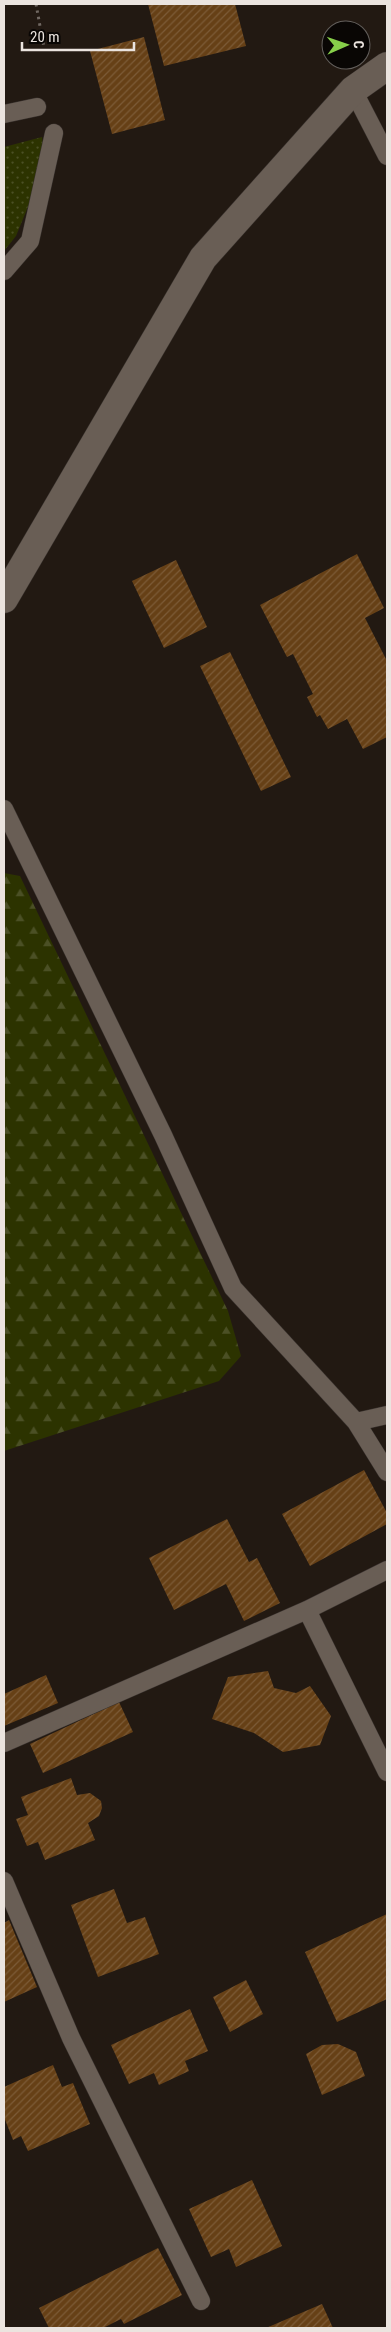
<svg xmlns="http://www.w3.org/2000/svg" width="391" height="2332" font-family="'Roboto Condensed',sans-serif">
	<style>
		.grass { fill: url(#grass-dots) }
		.forest { fill: url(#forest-firs) }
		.building { fill: url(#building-hatch) }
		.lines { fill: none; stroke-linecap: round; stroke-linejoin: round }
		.lane-casing { stroke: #39322e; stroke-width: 19 }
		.street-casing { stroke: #39322e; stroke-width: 29 }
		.path { stroke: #716963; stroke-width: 3; stroke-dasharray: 2.5 4; stroke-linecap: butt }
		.lane { stroke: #695e55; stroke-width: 18 }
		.street { stroke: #695e55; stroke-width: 28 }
	</style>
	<defs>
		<pattern id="grass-dots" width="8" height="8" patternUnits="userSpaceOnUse" patternTransform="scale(1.25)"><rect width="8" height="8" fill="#2c3300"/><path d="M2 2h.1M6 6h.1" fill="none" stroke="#4b5025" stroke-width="1.8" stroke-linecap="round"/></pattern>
		<pattern id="forest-firs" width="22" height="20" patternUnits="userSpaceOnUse" patternTransform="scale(1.25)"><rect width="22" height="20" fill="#2c3300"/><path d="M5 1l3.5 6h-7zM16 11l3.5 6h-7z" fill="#4b5025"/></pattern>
		<pattern id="building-hatch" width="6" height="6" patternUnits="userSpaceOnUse" patternTransform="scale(1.25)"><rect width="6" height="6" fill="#664016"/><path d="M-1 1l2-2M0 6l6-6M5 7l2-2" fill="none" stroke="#7c5b37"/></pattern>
	</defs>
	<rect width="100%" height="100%" fill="#221912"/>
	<path class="grass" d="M42 137 46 163 16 236 4 251V147Z"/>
	<path class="forest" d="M4 873 20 876 228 1311 241 1356 219 1381 4 1451Z"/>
	<path class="building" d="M148 4H235L246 46 164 66Z
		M144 37 165 120 112 134 90 51Z
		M357 554 384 608 365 618 387 661V737L363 749 347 719 328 729 320 715 317 717 307 697 313 694 293 654 287 657 260 605Z
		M176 560 207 627 164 648 132 581Z
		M230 652 291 777 261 791 200 666Z
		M364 1470 387 1513V1524L310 1566 282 1514Z
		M227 1519 249 1562 257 1558 280 1603 244 1621 226 1584 174 1610 149 1558Z
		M268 1671 274 1688 296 1693 310 1686 331 1716 320 1745 283 1752 254 1733 212 1719 228 1677Z
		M46 1675 58 1703 4 1726V1694Z
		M119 1702 133 1732 43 1773 30 1744Z
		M71 1778 77 1795 90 1793 101 1801 102 1808 99 1816 88 1823 95 1840 45 1860 38 1842 27 1846 16 1819 28 1815 21 1797Z
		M114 1889 127 1923 145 1917 159 1954 98 1977 71 1905Z
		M387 1914V1999L337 2022 305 1952Z
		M9 1920 37 1987 4 2002V1923Z
		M246 1980 263 2014 230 2032 213 1997Z
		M190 2009 208 2051 185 2061 189 2071 159 2085 154 2073 129 2084 111 2045Z
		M338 2044 356 2052 365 2076 322 2095 306 2054 322 2045Z
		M53 2065 62 2087 73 2083 90 2124 28 2151 21 2136 13 2140 4 2117V2087Z
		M252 2180 282 2246 236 2267 229 2249 211 2257 189 2209Z
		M158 2248 182 2295 124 2324 121 2319 103 2328H49L39 2308Z
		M322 2304 333 2328H266Z"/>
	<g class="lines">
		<g class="lane-casing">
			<path id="lane" d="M353 90 387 156
				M4 114 37 107
				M4 271 30 241 54 133
				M4 809 163 1135 233 1288 356 1422 387 1472
				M356 1422 387 1415
				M307 1610 387 1772
				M4 1743 307 1610 387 1570
				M4 1881 71 2038 201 2301"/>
		</g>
		<g class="street-casing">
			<path id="street" d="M4 599 203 258 353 90 387 66"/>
		</g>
		<path class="path" d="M36 4 44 48"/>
		<use href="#lane" class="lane"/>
		<use href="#street" class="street"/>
	</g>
	<rect width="391" height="2332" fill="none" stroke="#ebe4df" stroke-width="10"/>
	<g transform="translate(346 45) rotate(88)"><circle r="24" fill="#090604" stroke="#635f5c"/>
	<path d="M0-4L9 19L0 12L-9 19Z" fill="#87cf4a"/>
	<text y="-8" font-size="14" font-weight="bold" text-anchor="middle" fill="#ebe4df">С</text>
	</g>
	<path d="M22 42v8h112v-8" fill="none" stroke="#ebe4df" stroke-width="2.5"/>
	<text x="30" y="42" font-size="15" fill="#ebe4df" stroke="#090604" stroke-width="4" paint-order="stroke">20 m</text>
</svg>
